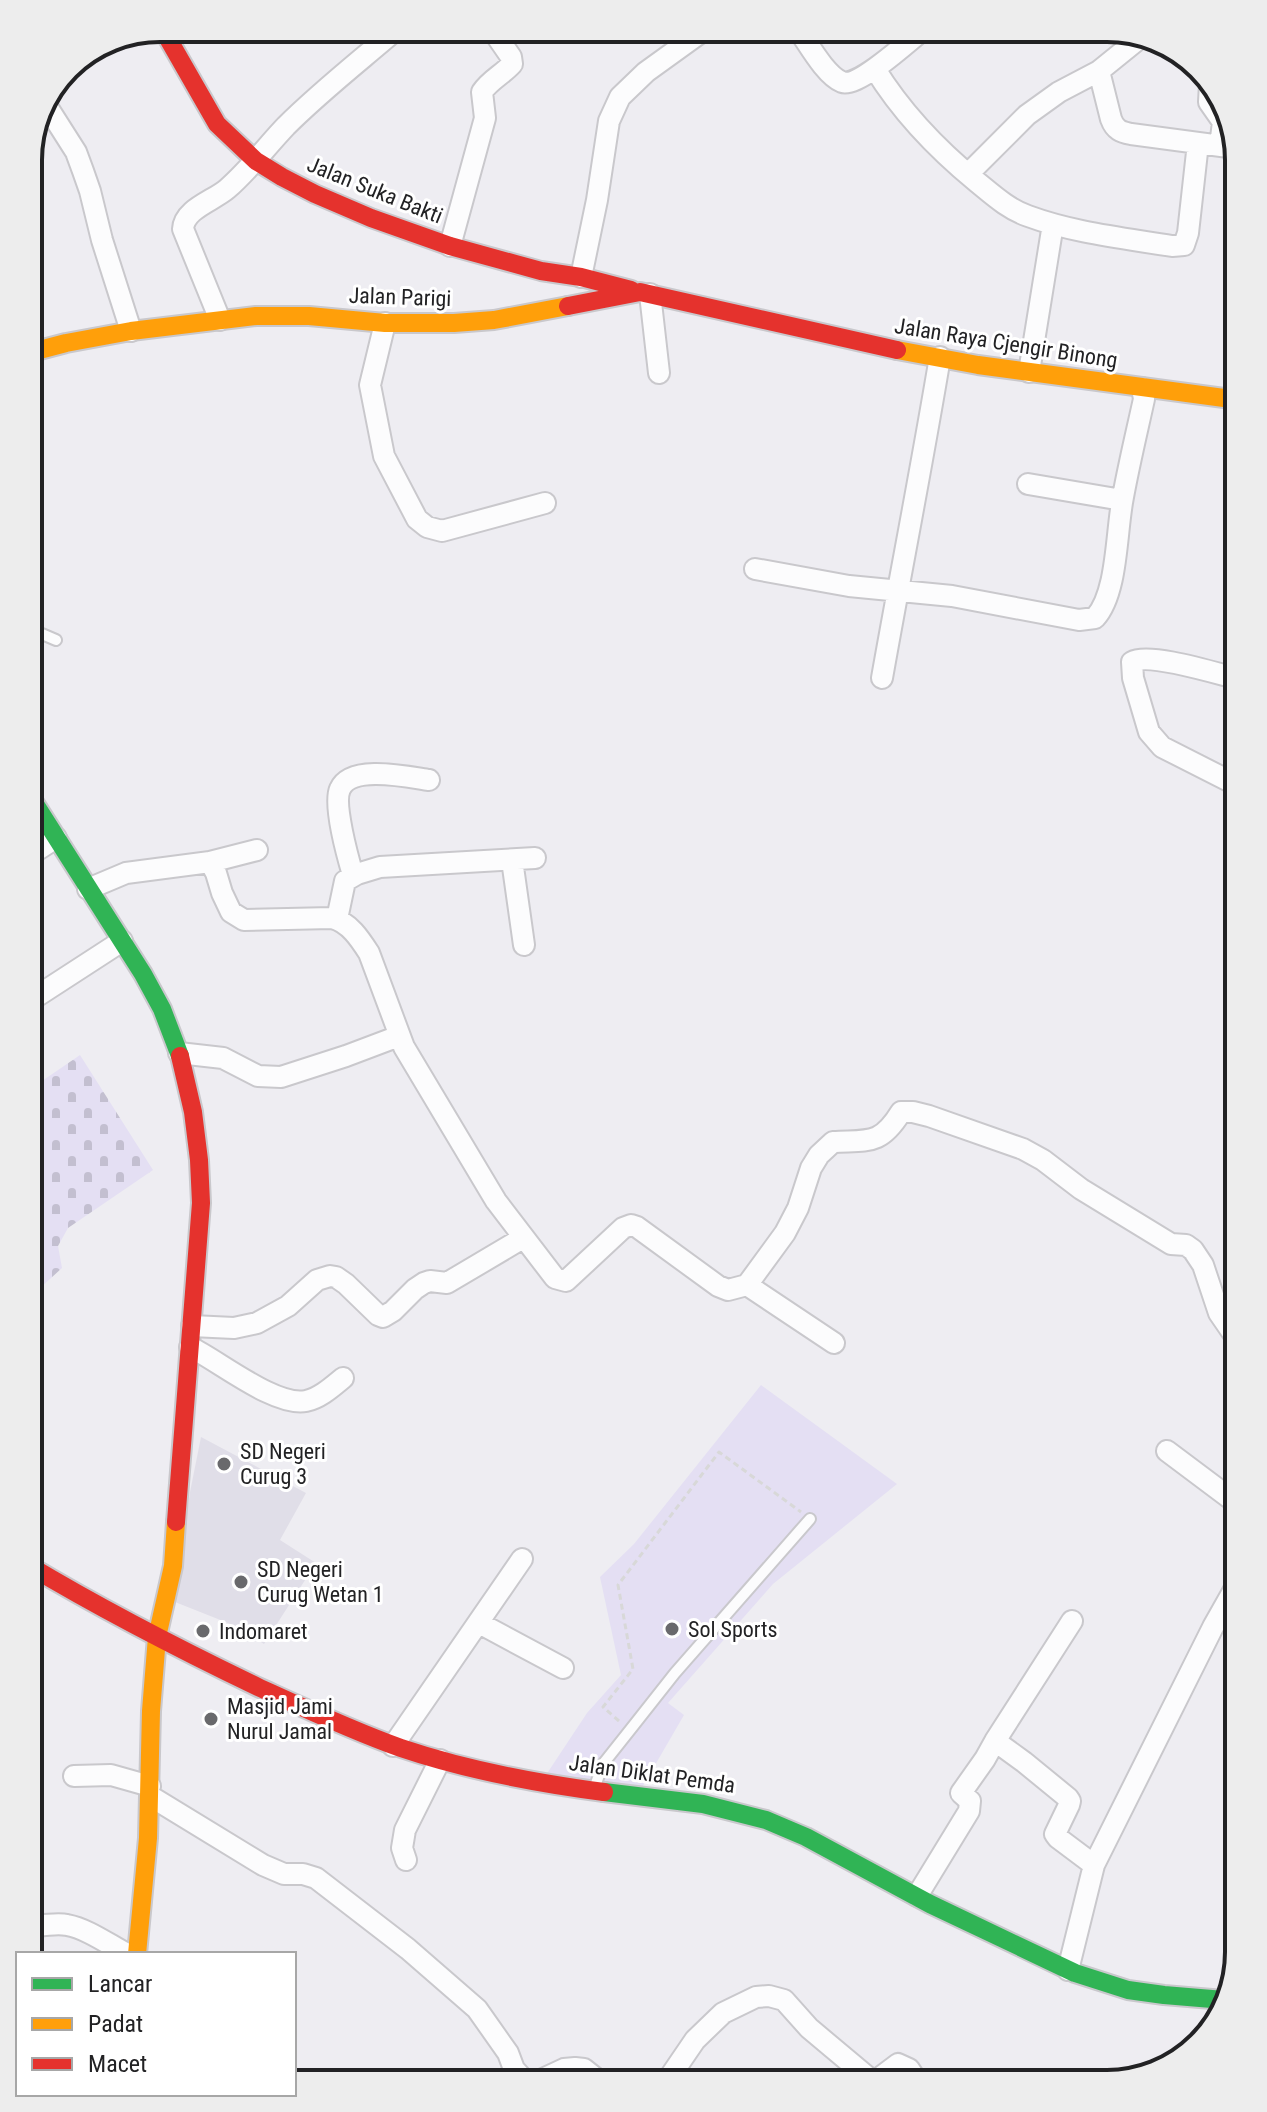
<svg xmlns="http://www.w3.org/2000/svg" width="1267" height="2112" font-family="'Roboto Condensed',sans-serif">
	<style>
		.built { fill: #e0dee8 }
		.cemetery { fill: url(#cemetery-stones) }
		.garden { fill: #e4dff3 }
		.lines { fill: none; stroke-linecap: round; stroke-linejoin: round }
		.lane-casing { stroke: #c9c8cc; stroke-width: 14 }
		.street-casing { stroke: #c9c8cc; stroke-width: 24 }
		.fast-casing { stroke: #c9c8cc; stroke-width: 22 }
		.slow-casing { stroke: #c9c8cc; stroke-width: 22 }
		.jam-casing { stroke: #c9c8cc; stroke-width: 22 }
		.path { stroke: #d8d8d8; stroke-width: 3; stroke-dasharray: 6 4; stroke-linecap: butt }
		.lane { stroke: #fcfcfd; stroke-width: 10 }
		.street { stroke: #fcfcfd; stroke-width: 20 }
		.fast { stroke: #30b455; stroke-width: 18 }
		.slow { stroke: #ff9f0a; stroke-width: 18 }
		.jam { stroke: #e5322d; stroke-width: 18 }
		.poi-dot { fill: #69696c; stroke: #fff; stroke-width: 3 }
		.labels { text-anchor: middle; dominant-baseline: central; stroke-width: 6; stroke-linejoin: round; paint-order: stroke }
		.street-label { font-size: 22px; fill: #222224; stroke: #fff }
		.poi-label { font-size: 22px; fill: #222224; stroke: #fff; text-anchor: start }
		.rim { fill: none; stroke: #222224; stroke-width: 4 }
	</style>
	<defs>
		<pattern id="cemetery-stones" width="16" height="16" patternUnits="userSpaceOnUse" patternTransform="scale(2)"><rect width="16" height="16" fill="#e4dff3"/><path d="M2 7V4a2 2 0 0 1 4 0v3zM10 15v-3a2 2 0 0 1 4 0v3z" fill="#c3bfd0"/></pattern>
	</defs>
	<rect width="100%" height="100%" fill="#eeedf2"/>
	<path class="built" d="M201 1437 306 1493 280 1540 316 1563 264 1644 238 1627 175 1602 190 1492Z"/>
	<path class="cemetery" d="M80 1055 153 1170 68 1228 58 1246 62 1268 28 1299V1070L42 1081Z"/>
	<path class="garden" d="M761 1385 897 1484 773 1584 668 1703 684 1715 640 1791 546 1775 587 1713 621 1675 600 1577 634 1544Z"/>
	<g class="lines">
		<g class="lane-casing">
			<path id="lane" d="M28 635 42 634 56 640
				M594 1789 603 1764 630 1730 675 1673 810 1519"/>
		</g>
		<g class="street-casing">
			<path id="street" d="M797 28C808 43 825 75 842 82 858 88 910 40 925 28
				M875 69C902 113 938 150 977 182 993 195 1008 209 1028 216 1074 233 1124 238 1172 246L1184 245 1188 233 1198 143
				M1099 71 1111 119C1115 130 1121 132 1131 134L1236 148
				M1210 84 1209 102 1223 122 1220 146
				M48 108 76 152 83 171 90 191 102 240 131 331
				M968 174 1027 115 1059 92 1099 71 1141 37
				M450 246 485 118 482 92C490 80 502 75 512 64L511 57 491 28
				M581 277 597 200 609 121 620 97 646 72 707 28
				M650 294 659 373
				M220 320 183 229C184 209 213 201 227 189 249 170 266 147 286 126 321 91 361 60 398 28
				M385 323 370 385 384 456 417 519 427 527 442 531 545 503
				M1029 372 1053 224
				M1028 484 1122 500
				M755 569 849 586 952 596 1079 620 1095 618C1118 593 1116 531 1123 497 1129 464 1137 431 1144 399L1142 388
				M882 678C901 571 922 465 940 357
				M1239 786 1162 747 1149 732 1133 678 1132 662C1149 652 1218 674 1239 679
				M28 856 56 838
				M512 860 524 945
				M210 862 257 850
				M353 875C348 858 333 804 340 789 351 764 408 777 429 780
				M88 889 126 873 210 862 216 873 222 893 231 912 244 920 332 918C349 922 360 939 369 953L404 1047 496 1201 555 1278 566 1281 623 1228 631 1225 637 1227 718 1286 728 1290 747 1285 785 1233 798 1208 811 1168 819 1155 833 1142C868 1140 880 1146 901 1112H913L929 1116 1023 1149 1043 1160 1081 1189 1171 1244 1186 1245 1193 1250 1203 1265 1219 1313 1239 1342
				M337 919 345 881 357 874 380 867 535 858
				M28 1002 122 941
				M179 1053 223 1058 258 1076 281 1077 346 1056 399 1036
				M747 1285 834 1343
				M192 1326 234 1328 257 1323 288 1306 317 1280 330 1276 336 1277 346 1284 378 1315 383 1317 393 1311 415 1289 424 1283 430 1281 447 1283 523 1238
				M190 1347C219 1361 275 1407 306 1401 320 1398 332 1387 343 1378
				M1167 1451 1239 1505
				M1072 1621 995 1741 1024 1762 1068 1798 1070 1801 1069 1805 1055 1834 1058 1838 1094 1865
				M479 1623 563 1668
				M393 1746 522 1559
				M74 1776 111 1775 150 1786
				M150 1796 263 1865 284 1874H303L316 1878 408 1949 477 2009 508 2053 514 2069 525 2081 534 2083 564 2069 575 2068 584 2069 603 2084
				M406 1860 402 1848 405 1830 440 1760
				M917 1896 969 1811 970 1801 961 1793 985 1759 995 1741
				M28 1924C41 1928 54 1922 67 1925 88 1929 108 1944 127 1954
				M1068 1970 1094 1865 1213 1627 1239 1581
				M665 2084 695 2040 723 2013 756 1997 769 1996 784 2000 809 2028 871 2080 878 2079 898 2064 909 2069 919 2084"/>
		</g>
		<g class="fast-casing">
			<path id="fast" d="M28 793 143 974 162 1009 180 1056
				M604 1792 703 1804 766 1820 806 1837 930 1904 1075 1973 1128 1990 1164 1995 1224 2000"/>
		</g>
		<g class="slow-casing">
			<path id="slow" d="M897 350 978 365 1239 400
				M28 353 66 343 131 331 256 316H309L385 323H454L494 320 568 306
				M137 1954 148 1838 151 1711 157 1637 173 1566 176 1522"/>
		</g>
		<g class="jam-casing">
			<path id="jam" d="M162 28 217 124 256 161 282 177 315 194 371 218 450 246 541 271 581 277 631 290
				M568 306 640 292 897 350
				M176 1522 201 1203 199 1160 193 1112 180 1056
				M28 1565C103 1610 181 1650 260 1688 306 1709 353 1731 401 1748 466 1770 535 1783 604 1792"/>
		</g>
		<path class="path" d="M619 1721 603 1707 633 1669 618 1585 719 1452 801 1512"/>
		<use href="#lane" class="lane"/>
		<use href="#street" class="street"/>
		<use href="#fast" class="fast"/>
		<use href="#slow" class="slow"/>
		<use href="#jam" class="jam"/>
	</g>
	<g class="poi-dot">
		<circle cx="224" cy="1464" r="8"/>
		<circle cx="241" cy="1582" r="8"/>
		<circle cx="672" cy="1629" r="8"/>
		<circle cx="203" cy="1631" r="8"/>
		<circle cx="211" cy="1719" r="8"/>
	</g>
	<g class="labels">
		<g class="street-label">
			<text transform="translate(375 190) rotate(22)">Jalan Suka Bakti</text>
			<text transform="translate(400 297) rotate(2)">Jalan Parigi</text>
			<text transform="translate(1006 343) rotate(9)">Jalan Raya Cjengir Binong</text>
			<text transform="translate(652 1774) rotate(8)">Jalan Diklat Pemda</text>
		</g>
		<g class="poi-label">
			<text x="240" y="1451">SD Negeri<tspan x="240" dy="25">Curug 3</tspan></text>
			<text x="257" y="1569">SD Negeri<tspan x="257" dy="25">Curug Wetan 1</tspan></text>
			<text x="688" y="1629">Sol Sports</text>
			<text x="219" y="1631">Indomaret</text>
			<text x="227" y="1706">Masjid Jami<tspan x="227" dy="25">Nurul Jamal</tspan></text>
		</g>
	</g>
	<path d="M0 0H1267V2112H0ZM160 42H1107A118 118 0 0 1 1225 160V1952A118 118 0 0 1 1107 2070H160A118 118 0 0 1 42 1952V160A118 118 0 0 1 160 42Z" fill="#ededed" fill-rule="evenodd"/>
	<path class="rim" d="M160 42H1107A118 118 0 0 1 1225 160V1952A118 118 0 0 1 1107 2070H160A118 118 0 0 1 42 1952V160A118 118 0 0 1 160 42Z"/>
	<rect x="16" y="1952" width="280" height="144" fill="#ffffff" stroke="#a7a7a7" stroke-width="2"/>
	<rect x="32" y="1978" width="40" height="12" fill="#30b455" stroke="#a7a7a7" stroke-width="2"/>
	<text x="88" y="1992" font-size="24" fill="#222224">Lancar</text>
	<rect x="32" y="2018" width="40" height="12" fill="#ff9f0a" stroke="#a7a7a7" stroke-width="2"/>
	<text x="88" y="2032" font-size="24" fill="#222224">Padat</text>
	<rect x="32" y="2058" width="40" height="12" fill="#e5322d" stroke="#a7a7a7" stroke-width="2"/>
	<text x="88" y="2072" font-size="24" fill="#222224">Macet</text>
</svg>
